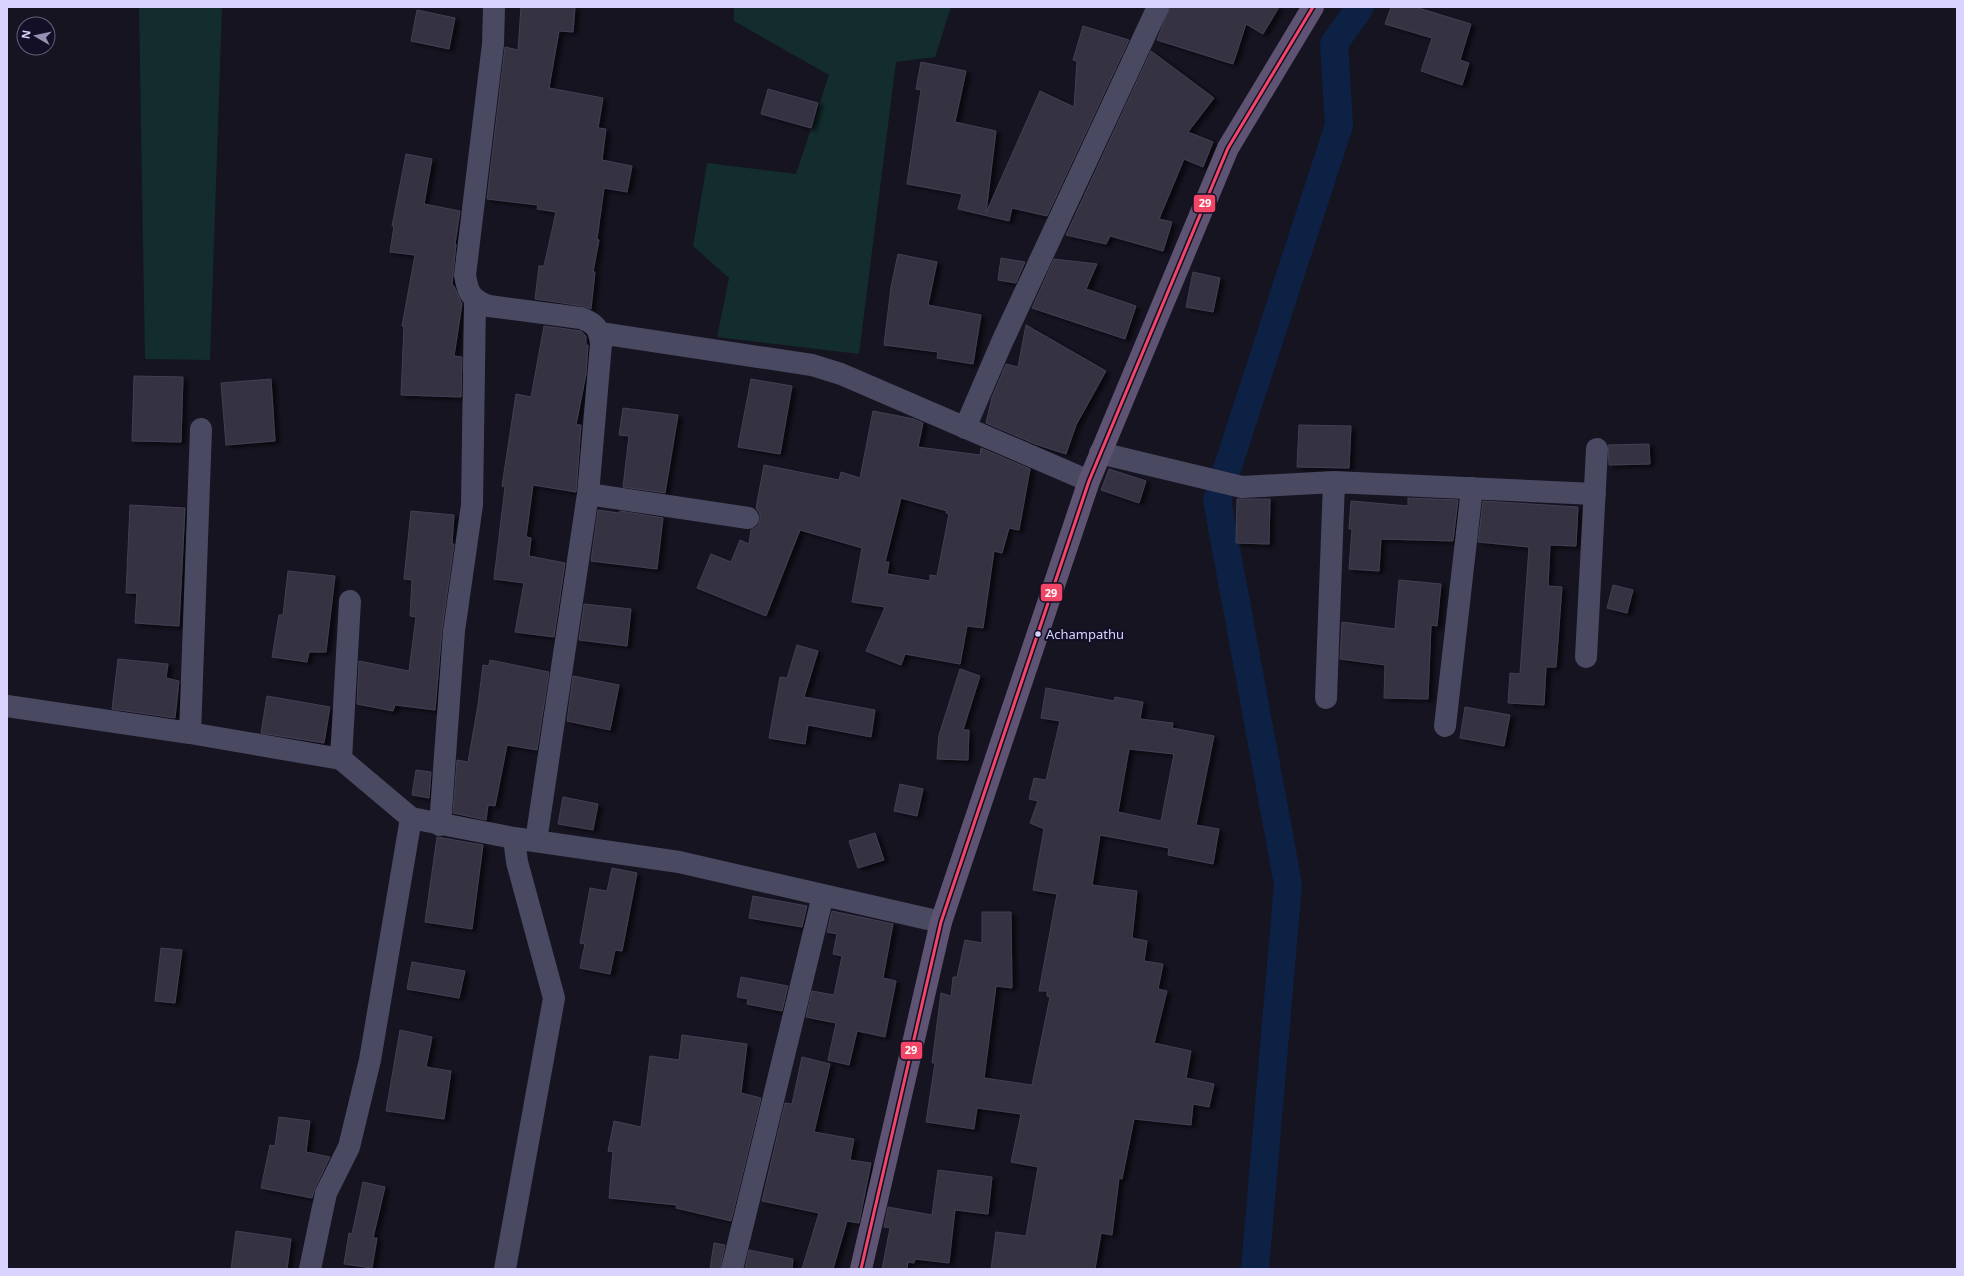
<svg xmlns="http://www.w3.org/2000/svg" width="1964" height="1276" font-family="'Noto Sans',sans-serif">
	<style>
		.green { fill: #132c2d }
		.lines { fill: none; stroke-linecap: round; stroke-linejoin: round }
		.canal { stroke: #0d2144; stroke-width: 28 }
		.building { fill: #343243; stroke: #433f54; fill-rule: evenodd; filter: url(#shadow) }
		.minor { stroke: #4a4962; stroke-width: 22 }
		.primary { stroke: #5e5373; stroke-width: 22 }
		.bus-1-casing { stroke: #130f26; stroke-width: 6 }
		.bus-1 { stroke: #f34667; stroke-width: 3 }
		.bus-dot { fill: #d9d4ff; stroke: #130f26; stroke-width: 1.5 }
		.labels { text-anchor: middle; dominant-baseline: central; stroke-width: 4; stroke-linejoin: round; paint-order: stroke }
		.bus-label { font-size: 13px; fill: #d9d4ff; stroke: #130f26; text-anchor: start }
		.line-badge { stroke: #130f26; stroke-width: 1.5 }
		.badge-label { font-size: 11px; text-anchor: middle; font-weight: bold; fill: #fff }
	</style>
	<defs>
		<filter id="shadow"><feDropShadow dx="4.5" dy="2.5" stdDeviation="2" flood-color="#0009"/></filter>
	</defs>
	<rect width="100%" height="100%" fill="#161421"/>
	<path class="green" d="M139 7H222L210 360 145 359Z
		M734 7H951L935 57 896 62 859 354 717 337 729 278 693 246 707 163 796 174 829 75 734 21Z"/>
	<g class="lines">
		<path class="canal" d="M1255 1269 1288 884 1217 500 1339 125 1334 44 1360 7"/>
	</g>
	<path class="building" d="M521 7H575L573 32 559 31 549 88 603 98 598 128 606 129 602 160 632 166 627 192 604 188 597 239 599 240 593 272H595L591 309 583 306 535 299 539 266H544L556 212 537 209 538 205 487 199 505 47 518 50Z
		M1170 7H1279L1263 34 1246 24 1233 64 1157 40Z
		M1391 7H1415L1471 24 1460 60 1469 63 1462 85 1421 71 1432 38 1385 24Z
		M417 10 455 18 449 49 411 41Z
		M1083 26 1129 40 1047 216 1012 208 1009 221 958 209 962 194 907 184 921 90 916 89 921 62 966 71 955 122 996 131 986 213 1040 91 1074 107 1077 61 1073 60Z
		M1151 51 1214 98 1188 132 1213 142 1203 167 1184 159 1159 219 1172 222 1163 251 1110 236 1106 244 1066 235Z
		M768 89 818 103 811 128 761 114Z
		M406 154 432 159 424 204 460 211 455 244H456L452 285 454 286 462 304 454 356 462 357 461 397 401 395 404 326H402L415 255 390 252 394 226H392Z
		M898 254 937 262 928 305 981 315 973 364 937 358 938 352 884 345 891 287Z
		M1001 258 1025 262 1016 283 998 280Z
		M1054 259 1097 264 1086 289 1136 306 1125 339 1032 308Z
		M1193 272 1220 278 1213 312 1186 307Z
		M1026 325 1106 371 1076 425 1066 454 1035 444 986 423 992 397 1006 364 1018 367Z
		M544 326 581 331 586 336V345H588L586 374 576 425H581L576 492 533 485 526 537 531 538 529 556 565 563 554 637 515 632 524 583 494 579 505 487 502 486 516 394 531 397Z
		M134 376 183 377 181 442 132 441Z
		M271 379 275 441 226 445 221 383Z
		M751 379 792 386 780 454 738 447Z
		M623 408 678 415 665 493 623 487 629 436 619 435Z
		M873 411 914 419 923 423 918 447 980 455 981 448 1030 469 1019 530 1009 528 1002 553 994 551 983 628 967 626 960 664 905 654 901 665 866 651 885 607 852 602 862 548 800 530 766 616 697 588 711 554 731 562 740 540 749 544 751 530 758 526 760 520V514L756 508 764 465 839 480 841 472 860 478ZM901 498 947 511 946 513 949 514 937 576 930 575V581L887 574 889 562H885Z
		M1299 425 1351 426 1349 468 1297 467Z
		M1649 444 1650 464 1609 465 1608 445Z
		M1109 469 1146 481 1139 503 1101 490Z
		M1408 498 1458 500 1453 541 1381 539 1379 571 1349 569 1352 529H1349L1351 501 1408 506Z
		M1237 499H1270L1269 544 1236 543Z
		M1483 501 1578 507 1576 546 1550 545 1548 586 1562 587 1556 667H1546L1544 705 1508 703 1510 673 1520 674 1529 547 1478 542Z
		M130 505 185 508 179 626 135 623 137 593H126Z
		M598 510 619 513 620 511 663 518 657 569 591 561Z
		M411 511 454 515 452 544H454L442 629 435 710 395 705 393 711 357 704 359 661 409 671 416 617 410 616 412 580 404 579Z
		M288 571 335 576 326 652H309L307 662 272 657 279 615H283Z
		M1399 580 1441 584 1437 626 1431 625 1428 699 1384 698 1385 665 1340 659 1342 622 1395 629Z
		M1613 585 1633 590 1627 613 1607 608Z
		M584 604 631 609 627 646 579 640Z
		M797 645 818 651 804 697 875 710 871 737 808 725 805 744 769 738 780 677 787 678Z
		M118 659 168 664 166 678 179 681 175 718 112 709Z
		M490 660 549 672 537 750 507 745 495 806 488 805 486 820 453 813 457 760 468 762 478 705 483 665 489 666Z
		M960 669 980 676 963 730H969L968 760 937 759 939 735Z
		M573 676 619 685 610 730 567 721Z
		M1046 688 1114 701 1115 697 1143 702 1140 719 1173 723 1172 728 1214 736 1196 825 1219 829 1213 864 1168 855 1169 848 1100 835 1092 885 1137 891 1132 938 1147 941 1144 961 1163 964 1158 989 1167 991 1154 1043 1191 1051 1186 1078 1214 1084 1209 1107 1193 1104 1191 1125 1134 1119 1122 1179 1119 1178 1112 1235 1101 1233 1095 1269H991L996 1232 1026 1236 1038 1167 1011 1162 1021 1114 977 1108 974 1129 926 1122 935 1063H932L941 993 951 996 953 977H957L965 940 982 943V912H1011L1012 988 996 986 984 1078 1032 1085 1050 997 1047 996V991H1039L1057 894 1033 890 1044 829 1030 823 1038 801 1029 799 1034 778 1046 780 1060 721 1041 718ZM1129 749 1174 754 1161 821 1118 812Z
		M267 696 330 707 324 743 261 733Z
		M1465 707 1510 715 1504 746 1460 738Z
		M416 770 431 772 429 798 412 795Z
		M900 784 923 789 917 816 894 811Z
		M563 797 598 804 593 830 558 824Z
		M875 833 884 860 858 868 849 841Z
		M437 837 483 845 472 929 425 922Z
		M612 868 637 873 622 951 615 950 610 974 580 968 585 944 580 943 590 888 607 891Z
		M753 896 807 906 802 927 749 918Z
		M832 911 893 924 883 978 896 981 885 1037 857 1031 849 1065 828 1060 836 1023 806 1017 812 991 834 995 842 956 833 954 837 934 827 932Z
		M161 948 182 950 175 1003 155 1001Z
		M412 962 465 971 459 998 407 989Z
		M741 977 788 986 782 1011 747 1004 748 999 737 997Z
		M400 1030 432 1037 426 1067 451 1071 444 1119 386 1111Z
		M682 1035 747 1044 741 1093 761 1098 731 1221 676 1208 677 1205 609 1198 613 1152 608 1151 614 1121 641 1127 650 1056 679 1060Z
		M802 1057 830 1064 814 1132 854 1139 850 1160 871 1163 859 1223 847 1221 833 1269H802L819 1213 762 1201 785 1103 792 1104Z
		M279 1117 310 1121 306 1152 330 1157 315 1188 312 1198 261 1188 270 1145 275 1146Z
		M938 1170 992 1177 988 1214 955 1210 949 1263 915 1259 914 1263 908 1262 907 1269H882L890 1228 884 1227 888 1207 932 1215Z
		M363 1182 385 1187 373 1238H377L372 1268 344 1264 349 1233 352 1234Z
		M236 1231 291 1239 287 1269H231Z
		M714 1243 725 1245 720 1269H710Z
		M749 1250 793 1259 792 1269H745Z"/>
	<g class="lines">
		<path class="minor" d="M494 7 493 44 465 275C468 294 471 299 489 306L581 318C596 324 599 328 601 344L588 494 536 841
			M600 333 812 365 841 374 1089 481
			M965 428 1002 342 1158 7
			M1100 453 1242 487 1334 482 1595 494
			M588 494 748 518
			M1586 657 1597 449
			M1326 698 1334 482
			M7 706 190 733 341 759 411 818
			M1445 726 1472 488
			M190 733 201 429
			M341 759 350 601
			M440 825 454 631 472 505 475 300
			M310 1269 326 1193 349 1147 370 1060 411 818 514 838 679 862 941 922
			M505 1269 554 998 517 862 514 838
			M732 1269 823 895"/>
		<path class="primary" d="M861 1269 941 922 1089 481 1228 148 1313 7"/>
		<g class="bus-1-casing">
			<path id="bus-1" d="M861 1269 941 922 1089 481 1228 148 1313 7"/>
		</g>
		<use href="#bus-1" class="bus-1"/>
	</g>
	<circle class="bus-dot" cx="1038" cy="634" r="3.5"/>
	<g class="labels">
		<g class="bus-label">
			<text x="1046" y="634">Achampathu</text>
		</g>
	</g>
	<g class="line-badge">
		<rect x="1193" y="194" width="23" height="19" rx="4" fill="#f34667"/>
		<rect x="1040" y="583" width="23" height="19" rx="4" fill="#f34667"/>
		<rect x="900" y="1041" width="23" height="19" rx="4" fill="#f34667"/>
	</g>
	<g class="badge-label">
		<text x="1205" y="207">29</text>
		<text x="1051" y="597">29</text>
		<text x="911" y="1054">29</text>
	</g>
	<rect width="1964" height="1276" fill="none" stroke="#d9d4ff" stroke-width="16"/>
	<g transform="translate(36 36) rotate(279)"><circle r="19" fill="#130f26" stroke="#625e7d"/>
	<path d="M0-3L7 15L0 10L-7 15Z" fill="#9591b1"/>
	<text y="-6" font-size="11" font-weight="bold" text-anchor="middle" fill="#d9d4ff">N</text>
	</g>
</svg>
